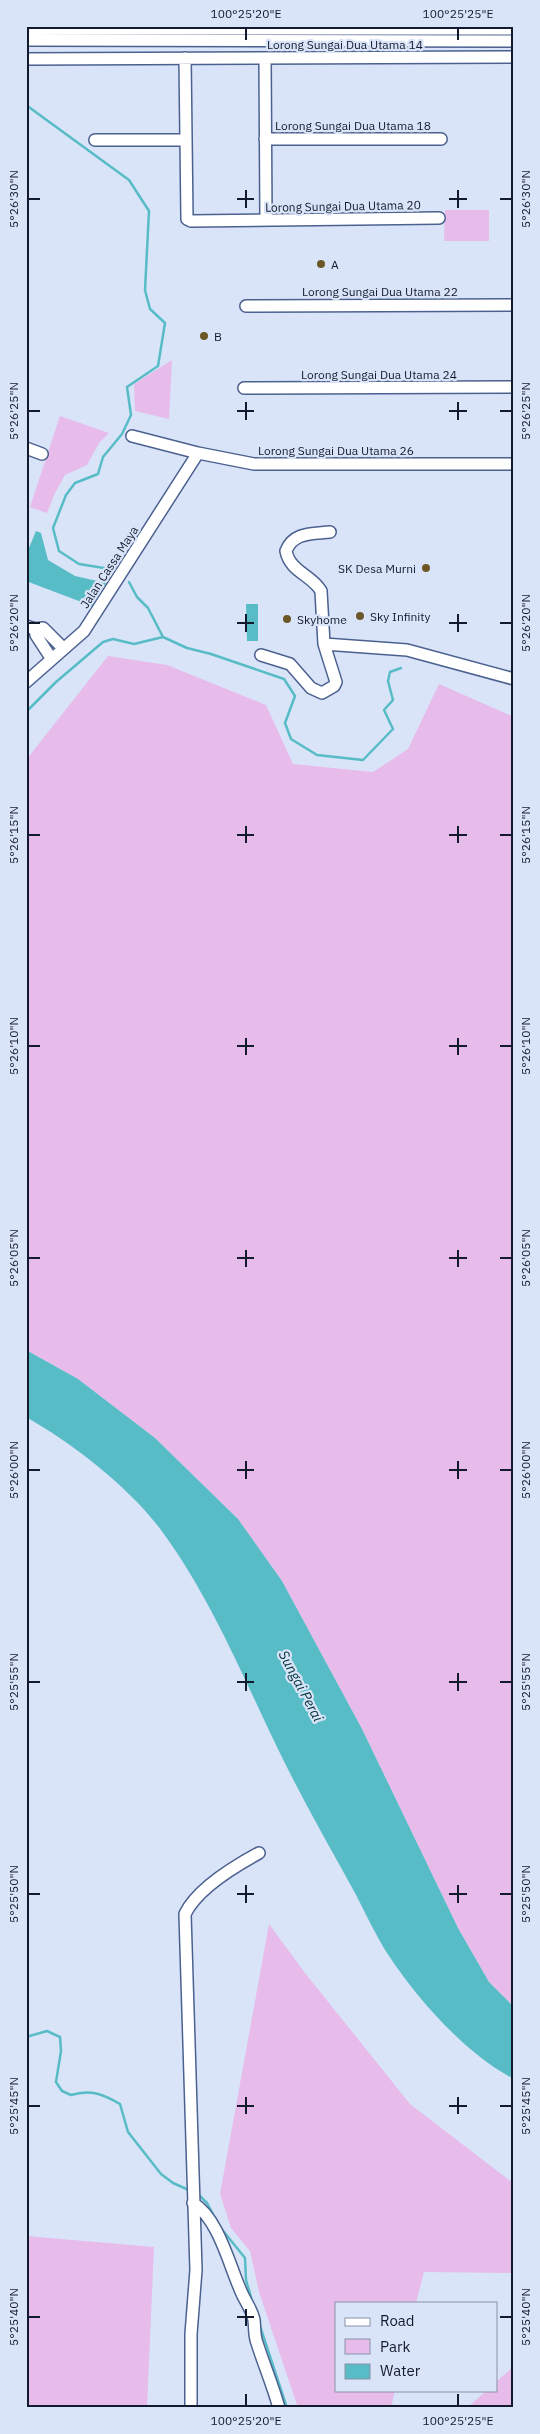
<svg xmlns="http://www.w3.org/2000/svg" width="540" height="2434" font-family="'IBM Plex Sans',sans-serif">
	<style>
		.green { fill: #e7bbea }
		.water { fill: #58bcc6 }
		.lines { fill: none; stroke-linecap: round; stroke-linejoin: round }
		.stream { stroke: #58bcc6; stroke-width: 2.5 }
		.minor-casing { stroke: #4b618f; stroke-width: 14 }
		.minor { stroke: #fff; stroke-width: 11 }
		.ticks { fill: none; stroke: #121a2d; stroke-width: 2 }
		.poi-dot { fill: #6d5727; stroke: #d9e4f9; stroke-width: 2 }
		.labels { text-anchor: middle; dominant-baseline: central; stroke-width: 4.5; stroke-linejoin: round; paint-order: stroke }
		.street-label { font-size: 12px; fill: #121a2d; stroke: #d9e4f9 }
		.poi-label { font-size: 12px; fill: #121a2d; stroke: #d9e4f9; text-anchor: start }
		.water-label { font-size: 14px; font-style: italic; fill: #003237; stroke: #d9e4f9 }
		.neatline { fill: none; stroke: #121a2d; stroke-width: 2 }
		.ticks-label { font-size: 12px; text-anchor: middle; fill: #121a2d }
	</style>
	<rect width="100%" height="100%" fill="#d9e4f9"/>
	<path class="green" d="M445 210H489V241H444Z
		M172 360 169 419 135 411 134 384Z
		M60 416 109 433 99 443 87 465 65 475 55 493 47 513 30 507Z
		M108 656 167 665 266 705 293 764 373 772 408 749 439 684 514 717V2007L489 1982 458 1928 362 1729 282 1581 238 1519 155 1438 78 1379 26 1350V760Z
		M269 1924 305 1973 410 2104 509 2180 514 2181V2273L424 2272 416 2303H336V2390H395L391 2408H298L259 2292 250 2251 231 2228 220 2194Z
		M26 2236 154 2247 147 2408 26 2406Z
		M514 2366V2408H467L487 2390H496V2382Z"/>
	<path class="water" d="M36 531 41 533 48 560 75 576 106 583 92 606 26 581V555Z
		M246 604H258V641H247Z
		M26 1350 78 1379 155 1438 238 1519 282 1581 362 1729 458 1928 489 1982 514 2007V2079C467 2055 418 2000 389 1956 376 1936 366 1914 355 1893 328 1844 300 1795 276 1745 241 1672 209 1595 161 1530 129 1487 72 1443 26 1417Z"/>
	<g class="lines">
		<path class="stream" d="M26 105 129 180 149 211 145 290 150 309 165 323 158 366 127 387 131 415 122 434 103 457 98 474 75 483 66 495 53 528 59 551 79 564 110 569
			M129 582 137 597 148 608 163 637
			M26 712 56 682 103 642 113 639 134 644 163 637 187 648 211 654 284 679 295 696 285 723 291 739 317 755 363 760 393 729 384 710 393 700 388 681 390 672 401 668
			M26 2037 47 2031 60 2037 61 2051 56 2082 62 2091 71 2095C90 2089 103 2094 120 2104L128 2132 161 2174 173 2183 191 2191
			M198 2194 207 2203 220 2227 245 2258 246 2280 253 2304
			M260 2326 287 2408"/>
		<g class="minor-casing">
			<path id="minor" d="M26 29H514
				M26 40 514 41
				M185 58 187 219 191 221 439 218
				M265 58 266 220
				M26 59 514 57
				M265 139H441
				M95 140H186
				M246 306 514 305
				M244 388 514 387
				M132 436 198 453 254 464H514
				M26 448 42 454
				M26 626 35 629 43 628 63 648
				M35 629 36 635 51 658
				M324 644 407 650 514 679
				M261 655 290 664 311 688 322 693 334 686 336 682 324 644 321 591C312 575 290 572 286 551 293 532 312 534 330 532
				M26 682 84 631 198 453
				M193 2203C218 2218 229 2264 240 2289 244 2300 252 2309 254 2320 255 2328 254 2335 257 2343 264 2365 273 2386 279 2408
				M191 2408V2334L196 2270 185 1914C197 1889 235 1866 259 1853"/>
		</g>
		<use href="#minor" class="minor"/>
	</g>
	<path class="ticks" d="M246 28V40M458 28V40M246 190V208M458 190V208M28 199H40M237 199H254M449 199H467M500 199H512M246 402V420M458 402V420M28 411H40M237 411H254M449 411H467M500 411H512M246 614V632M458 614V632M28 623H40M237 623H254M449 623H467M500 623H512M246 826V843M458 826V843M28 835H40M237 835H254M449 835H467M500 835H512M246 1038V1055M458 1038V1055M28 1046H40M237 1046H254M449 1046H467M500 1046H512M246 1250V1267M458 1250V1267M28 1258H40M237 1258H254M449 1258H467M500 1258H512M246 1461V1479M458 1461V1479M28 1470H40M237 1470H254M449 1470H467M500 1470H512M246 1673V1691M458 1673V1691M28 1682H40M237 1682H254M449 1682H467M500 1682H512M246 1885V1903M458 1885V1903M28 1894H40M237 1894H254M449 1894H467M500 1894H512M246 2097V2114M458 2097V2114M28 2106H40M237 2106H254M449 2106H467M500 2106H512M246 2309V2326M28 2317H40M237 2317H254M500 2317H512M246 2394V2406M458 2394V2406"/>
	<g class="poi-dot">
		<circle cx="321" cy="264" r="5"/>
		<circle cx="204" cy="336" r="5"/>
		<circle cx="426" cy="568" r="5"/>
		<circle cx="360" cy="616" r="5"/>
		<circle cx="287" cy="619" r="5"/>
	</g>
	<g class="labels">
		<g class="street-label">
			<text x="345" y="44">Lorong Sungai Dua Utama 14</text>
			<text x="353" y="125">Lorong Sungai Dua Utama 18</text>
			<text transform="translate(343 206) rotate(-1)">Lorong Sungai Dua Utama 20</text>
			<text x="380" y="291">Lorong Sungai Dua Utama 22</text>
			<text x="379" y="374">Lorong Sungai Dua Utama 24</text>
			<text x="336" y="450">Lorong Sungai Dua Utama 26</text>
			<text transform="translate(109 567) rotate(-57)">Jalan Cassa Maya</text>
		</g>
		<g class="poi-label">
			<text x="331" y="264">A</text>
			<text x="214" y="336">B</text>
			<text x="416" y="568" text-anchor="end">SK Desa Murni</text>
			<text x="370" y="616">Sky Infinity</text>
			<text x="297" y="619">Skyhome</text>
		</g>
		<g class="water-label">
			<text transform="translate(301 1686) rotate(62)">Sungai Perai</text>
		</g>
	</g>
	<rect width="540" height="2434" fill="none" stroke="#d9e4f9" stroke-width="55"/>
	<rect x="335" y="2302" width="162" height="90" fill="#d9e4f9" stroke="#8993a7"/>
	<rect x="345" y="2318" width="25" height="8" fill="#ffffff" stroke="#8993a7"/>
	<text x="380" y="2326" font-size="15" fill="#121a2d">Road</text>
	<rect x="345" y="2339" width="25" height="15" fill="#e7bbea" stroke="#8993a7"/>
	<text x="380" y="2352" font-size="15" fill="#121a2d">Park</text>
	<rect x="345" y="2364" width="25" height="15" fill="#58bcc6" stroke="#8993a7"/>
	<text x="380" y="2376" font-size="15" fill="#121a2d">Water</text>
	<rect x="28" y="28" width="484" height="2378" class="neatline"/>
	<g class="ticks-label">
		<text x="246" y="18">100°25'20"E</text>
		<text x="458" y="18">100°25'25"E</text>
		<text transform="translate(14 199) rotate(-90)" y="4">5°26'30"N</text>
		<text transform="translate(526 199) rotate(-90)" y="4">5°26'30"N</text>
		<text transform="translate(14 411) rotate(-90)" y="4">5°26'25"N</text>
		<text transform="translate(526 411) rotate(-90)" y="4">5°26'25"N</text>
		<text transform="translate(14 623) rotate(-90)" y="4">5°26'20"N</text>
		<text transform="translate(526 623) rotate(-90)" y="4">5°26'20"N</text>
		<text transform="translate(14 835) rotate(-90)" y="4">5°26'15"N</text>
		<text transform="translate(526 835) rotate(-90)" y="4">5°26'15"N</text>
		<text transform="translate(14 1046) rotate(-90)" y="4">5°26'10"N</text>
		<text transform="translate(526 1046) rotate(-90)" y="4">5°26'10"N</text>
		<text transform="translate(14 1258) rotate(-90)" y="4">5°26'05"N</text>
		<text transform="translate(526 1258) rotate(-90)" y="4">5°26'05"N</text>
		<text transform="translate(14 1470) rotate(-90)" y="4">5°26'00"N</text>
		<text transform="translate(526 1470) rotate(-90)" y="4">5°26'00"N</text>
		<text transform="translate(14 1682) rotate(-90)" y="4">5°25'55"N</text>
		<text transform="translate(526 1682) rotate(-90)" y="4">5°25'55"N</text>
		<text transform="translate(14 1894) rotate(-90)" y="4">5°25'50"N</text>
		<text transform="translate(526 1894) rotate(-90)" y="4">5°25'50"N</text>
		<text transform="translate(14 2106) rotate(-90)" y="4">5°25'45"N</text>
		<text transform="translate(526 2106) rotate(-90)" y="4">5°25'45"N</text>
		<text transform="translate(14 2317) rotate(-90)" y="4">5°25'40"N</text>
		<text transform="translate(526 2317) rotate(-90)" y="4">5°25'40"N</text>
		<text x="246" y="2425">100°25'20"E</text>
		<text x="458" y="2425">100°25'25"E</text>
	</g>
</svg>
